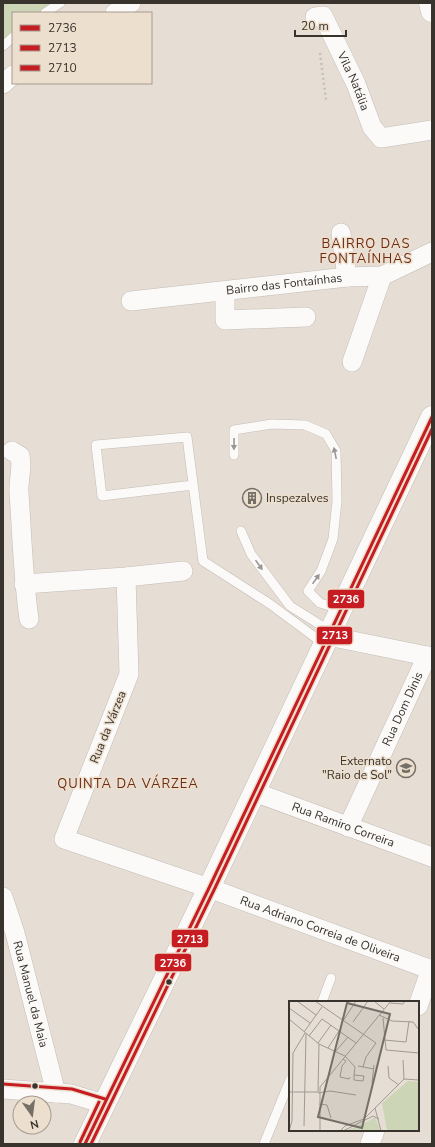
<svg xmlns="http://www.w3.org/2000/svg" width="435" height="1147" font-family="'Nunito Sans',sans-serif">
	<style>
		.green { fill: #ccd5b6 }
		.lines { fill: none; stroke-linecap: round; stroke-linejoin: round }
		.service-casing { stroke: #c3bcb5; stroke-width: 10 }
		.minor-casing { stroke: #c3bcb5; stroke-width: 20 }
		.tertiary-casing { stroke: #c3bcb5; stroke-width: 23 }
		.path { stroke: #c2bfbc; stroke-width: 2.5; stroke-dasharray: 2 3; stroke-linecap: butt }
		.service { stroke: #fbfaf9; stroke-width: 9 }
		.minor { stroke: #fbfaf9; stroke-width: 19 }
		.tertiary { stroke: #fbfaf9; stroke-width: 22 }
		.bus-1-casing { stroke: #eddfce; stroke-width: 6 }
		.bus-2-casing { stroke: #eddfce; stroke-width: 6 }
		.bus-3-casing { stroke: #eddfce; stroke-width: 6 }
		.bus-1 { stroke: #c61d23; stroke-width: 3 }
		.bus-2 { stroke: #c61d23; stroke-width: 3 }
		.bus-3 { stroke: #c61d23; stroke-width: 3 }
		.oneway { fill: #9a9693 }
		.bus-dot { fill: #38332d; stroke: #eddfce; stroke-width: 1.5 }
		.labels { text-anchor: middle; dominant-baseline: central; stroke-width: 3; stroke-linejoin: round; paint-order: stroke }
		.street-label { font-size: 12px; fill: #38332d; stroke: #eddfce }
		.poi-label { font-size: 12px; fill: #38332d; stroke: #eddfce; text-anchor: start }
		.neighbourhood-label { font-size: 13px; letter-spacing: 1px; fill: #6d2c12; stroke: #eddfce }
		.inset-road { fill: none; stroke: #a09a92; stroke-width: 1 }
		.view { fill: #756f68; fill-opacity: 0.15; stroke: #756f68; stroke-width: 2 }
		.inset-edge { fill: none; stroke: #38332d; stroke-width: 2 }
		.line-badge { stroke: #eddfce; stroke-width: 1.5 }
		.badge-label { font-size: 11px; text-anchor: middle; font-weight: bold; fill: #fff }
	</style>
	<rect width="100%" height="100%" fill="#e6ded5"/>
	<path class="green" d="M3 3H58L43 13H13V33L3 40Z"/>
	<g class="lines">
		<g class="service-casing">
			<path id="service" d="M45 13 60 3
				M3 46 13 37
				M234 455V430L272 424 305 425 326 434 336 451 337 501 333 539 321 571 308 591 320 603 340 609
				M193 485 102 496 96 445 187 437 203 561 270 604 324 644
				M241 531 251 554 290 606 330 631
				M322 1002 331 978
				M264 1144 290 1080"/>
		</g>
		<g class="minor-casing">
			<g id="minor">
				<path d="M115 13 131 3"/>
				<path id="s1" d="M315 17 323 16 356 84 372 127 381 138 432 130"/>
				<path d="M3 84 13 75"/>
				<path d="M341 233 347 277"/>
				<path d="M225 291V320L306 317"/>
				<path id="s2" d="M131 301 347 277 382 276 432 252"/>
				<path d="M352 362 382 276"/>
				<path d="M12 451 20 456C23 469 18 479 19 493 22 535 23 577 29 619"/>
				<path id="s3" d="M126 577 129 674 64 839 209 888 432 970"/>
				<path d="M24 584 126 577 183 571"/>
				<path d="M328 636 432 657"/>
				<path id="s4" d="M254 792 432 857"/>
				<path id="s5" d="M348 827 427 656"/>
				<path id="s6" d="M3 897 15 933 56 1093"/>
				<path d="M418 1006 431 969"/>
				<path d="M3 1089 71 1094 104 1104"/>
				<path d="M370 1144 375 1130"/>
			</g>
		</g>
		<g class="tertiary-casing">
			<path id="tertiary" d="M430 3 432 11
				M85 1144 209 888 432 417"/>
		</g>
		<path class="path" d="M320 53 326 100"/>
		<use href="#service" class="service"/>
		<use href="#minor" class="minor"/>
		<use href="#tertiary" class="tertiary"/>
		<g class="bus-1-casing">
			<path id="bus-1" d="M85 1144 209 888 432 417"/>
		</g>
		<g class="bus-2-casing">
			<path id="bus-2" d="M91 1144 214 890 432 429"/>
		</g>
		<g class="bus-3-casing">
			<path id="bus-3" d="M3 1084 72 1089 105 1099
				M80 1142 99 1102"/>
		</g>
		<use href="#bus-1" class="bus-1"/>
		<use href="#bus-2" class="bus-2"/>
		<use href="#bus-3" class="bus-3"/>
	</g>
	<defs><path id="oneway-solid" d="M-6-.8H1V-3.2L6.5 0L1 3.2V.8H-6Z"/></defs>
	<g class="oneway">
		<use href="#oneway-solid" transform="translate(234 444) rotate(91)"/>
		<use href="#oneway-solid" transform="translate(335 453) rotate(-102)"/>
		<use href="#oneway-solid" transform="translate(259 565) rotate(55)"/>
		<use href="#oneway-solid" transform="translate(316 579) rotate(-55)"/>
	</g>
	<defs>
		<g id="building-ring" transform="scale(1)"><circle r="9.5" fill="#eddfce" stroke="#756f68" stroke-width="1.5"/><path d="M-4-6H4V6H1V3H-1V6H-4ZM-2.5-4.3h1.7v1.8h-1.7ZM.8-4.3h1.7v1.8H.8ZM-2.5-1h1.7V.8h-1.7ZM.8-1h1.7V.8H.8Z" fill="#756f68"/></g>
		<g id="school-ring" transform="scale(1)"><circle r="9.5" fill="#eddfce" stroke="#756f68" stroke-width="1.5"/><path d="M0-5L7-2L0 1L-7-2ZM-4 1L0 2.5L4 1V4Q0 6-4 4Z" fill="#756f68"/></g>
	</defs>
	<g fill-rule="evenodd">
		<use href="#building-ring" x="252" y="498"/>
		<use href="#school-ring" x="406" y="768"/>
	</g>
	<g class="bus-dot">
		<circle cx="169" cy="982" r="3.5"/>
		<circle cx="35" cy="1086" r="3.5"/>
	</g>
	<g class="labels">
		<g class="street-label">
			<text stroke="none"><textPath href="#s1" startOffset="80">Vila Natália</textPath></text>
			<text stroke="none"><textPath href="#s2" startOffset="154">Bairro das Fontaínhas</textPath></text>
			<text stroke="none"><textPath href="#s5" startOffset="130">Rua Dom Dinis</textPath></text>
			<text transform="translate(108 727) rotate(-68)">Rua da Várzea</text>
			<text stroke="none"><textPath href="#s4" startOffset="95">Rua Ramiro Correira</textPath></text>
			<text stroke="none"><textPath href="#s3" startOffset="546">Rua Adriano Correia de Oliveira</textPath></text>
			<text stroke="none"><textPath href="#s6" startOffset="101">Rua Manuel da Maia</textPath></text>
		</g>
		<g class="poi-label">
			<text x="266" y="498">Inspezalves</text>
			<text x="392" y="761" text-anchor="end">Externato<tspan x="392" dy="14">"Raio de Sol"</tspan></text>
		</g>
		<g class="neighbourhood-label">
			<text x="366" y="244">BAIRRO DAS<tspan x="366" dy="15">FONTAÍNHAS</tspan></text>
			<text x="128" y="784">QUINTA DA VÁRZEA</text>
		</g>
	</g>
	<g transform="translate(289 1001)">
		<rect width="130" height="130" fill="#e6ded5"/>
		<path d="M119 80 130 81V130H98L93 102ZM86 116 91 130H55L76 122Z" fill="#ccd5b6"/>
		<path class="inset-road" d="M8 0 27 14M26 0 87 42 77 56 74 66M85 0 95 8M101 2 114 3 116 0M0 7 21 22M90 14 103 20 124 21 130 29M94 17 97 49 130 52M0 18 30 43 56 55M54 20 67 0M64 21 79 0M15 31 33 6M20 35 33 18 67 42M95 39 117 41 120 20M29 42 42 24M39 47 50 30M46 51 59 36M56 55 66 66 65 74V79L74 80 75 75 65 74M54 58 57 60 53 65 51 76 60 78 61 76M114 59 115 78M69 65 85 68M99 65 100 77 110 84M83 82 85 64M0 91H29L30 43M29 92 41 90 67 94M30 103 38 104 42 117M86 107 92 130M15 125 17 33M0 130 3 120 4 52 16 32M31 130V86L102 0M51 130 56 125 75 118 115 78 130 79M54 130 84 115 90 118"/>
		<path class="view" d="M58 2 101 13 73 127 29 116Z"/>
		<rect width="130" height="130" class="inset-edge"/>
	</g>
	<g class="line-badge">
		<rect x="327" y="589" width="38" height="20" rx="4" fill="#c61d23"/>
		<rect x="316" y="626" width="37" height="19" rx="4" fill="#c61d23"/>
		<rect x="171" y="929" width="38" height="19" rx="4" fill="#c61d23"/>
		<rect x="154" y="953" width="38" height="19" rx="4" fill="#c61d23"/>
	</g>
	<g class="badge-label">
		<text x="346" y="603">2736</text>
		<text x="335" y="639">2713</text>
		<text x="190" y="943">2713</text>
		<text x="173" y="967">2736</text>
	</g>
	<rect width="435" height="1147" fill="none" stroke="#38332d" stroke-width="8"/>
	<rect x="12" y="12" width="140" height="72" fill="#eddfce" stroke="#a59a8e"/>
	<rect x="20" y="25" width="20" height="6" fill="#c61d23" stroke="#a59a8e"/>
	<text x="48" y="32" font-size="12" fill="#38332d">2736</text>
	<rect x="20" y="45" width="20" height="6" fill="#c61d23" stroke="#a59a8e"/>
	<text x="48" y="52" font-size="12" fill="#38332d">2713</text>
	<rect x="20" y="65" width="20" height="6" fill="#c61d23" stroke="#a59a8e"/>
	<text x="48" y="72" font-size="12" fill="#38332d">2710</text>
	<g transform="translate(32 1115) rotate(166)"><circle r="19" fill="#eddfce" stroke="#a59a8e"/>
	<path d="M0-3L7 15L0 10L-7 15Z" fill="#756f68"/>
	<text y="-6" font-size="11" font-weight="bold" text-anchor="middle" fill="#38332d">N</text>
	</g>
	<path d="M295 30v6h51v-6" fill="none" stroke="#38332d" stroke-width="2"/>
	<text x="301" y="30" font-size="12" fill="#38332d" stroke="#eddfce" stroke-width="3" paint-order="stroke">20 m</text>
</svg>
